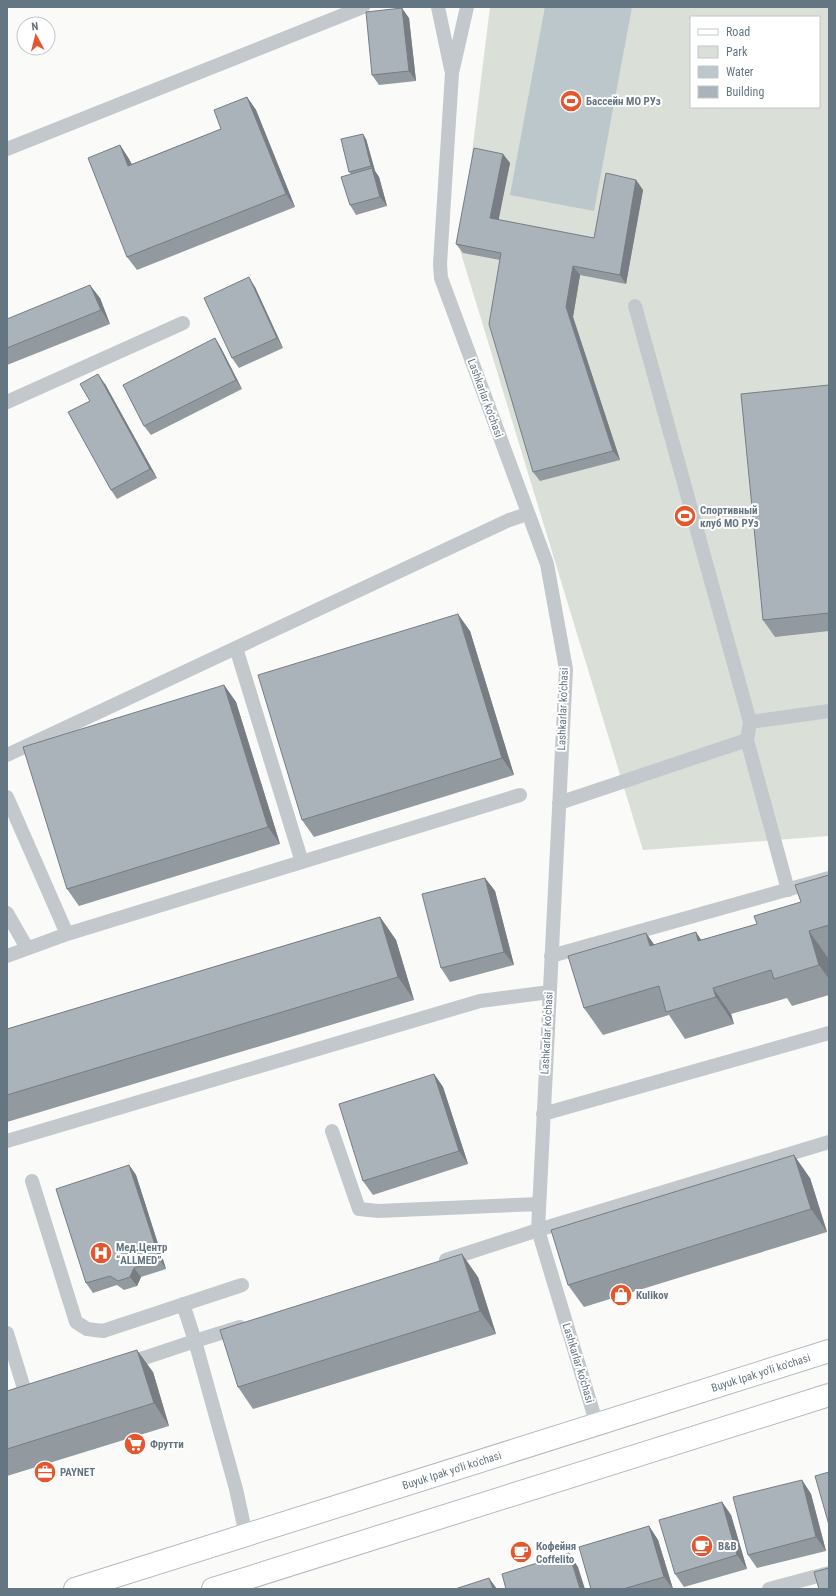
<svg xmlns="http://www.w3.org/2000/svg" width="836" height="1596" font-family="'Roboto Condensed',sans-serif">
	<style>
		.green { fill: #dadfd7; fill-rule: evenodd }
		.water { fill: #bbc7cb }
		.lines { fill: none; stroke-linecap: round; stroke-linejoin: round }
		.secondary-casing { stroke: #b3babf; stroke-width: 24 }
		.service { stroke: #c3c8cc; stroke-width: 14 }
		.secondary { stroke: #fff; stroke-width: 22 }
		.wall { fill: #929a9f }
		.shaded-wall { fill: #777d82 }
		.building { fill: #aab3b9; stroke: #777d82 }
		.labels { text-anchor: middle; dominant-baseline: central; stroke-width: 4; stroke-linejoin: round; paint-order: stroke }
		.poi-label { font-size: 11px; font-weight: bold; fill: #657683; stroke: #fff; text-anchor: start }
		.street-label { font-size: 11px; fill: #657683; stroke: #fff }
	</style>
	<rect width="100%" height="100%" fill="#fafaf8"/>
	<path class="green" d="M490 7H829V836L643 850 460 250ZM691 17H819V107H691Z"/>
	<path class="water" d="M545 7H632L594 211 510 195Z"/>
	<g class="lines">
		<g class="secondary-casing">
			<g id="secondary">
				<path id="s1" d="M75 1589 829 1351"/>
				<path d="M213 1589 829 1395"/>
			</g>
		</g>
		<path class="service" d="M438 7 451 69
			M467 7 452 73 440 264 441 278 547 564 566 669 538 1230 597 1425
			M7 149 363 7
			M7 402 183 323
			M236 648 302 862
			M750 722 829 711
			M747 740 788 890
			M7 755 509 520 527 514
			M7 797 67 934 7 956
			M559 803 747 740 750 722 635 306
			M7 913 27 948
			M67 934 520 795
			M551 956 829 878
			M543 1114 829 1033
			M332 1131 359 1209 378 1211 539 1204
			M7 1141 480 1001 550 992
			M32 1181 76 1322 87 1329 103 1331 242 1285
			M446 1260 538 1230 829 1142
			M183 1304 195 1341 240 1327
			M7 1333 26 1395
			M126 1364 195 1341 236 1489 246 1535
			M769 1589 829 1573"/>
		<use href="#secondary" class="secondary"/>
	</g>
	<path class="wall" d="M409 18 416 81 379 85 372 75Z
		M247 97 256 110 295 207 137 270 127 257 120 145 129 159 132 164 221 129Z
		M366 139 375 171 379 177 387 206 356 215 350 205 351 174 349 172Z
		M503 154 510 163 498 220 594 238 636 180 643 190 626 284 580 275 573 317 620 460 540 481 533 472 500 260 463 253 456 244Z
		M255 287 283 348 239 368 232 358Z
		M100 298 110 324 7 365V319Z
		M215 338 221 348 242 389 151 435 144 426Z
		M105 384 157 478 117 499 111 490 90 401Z
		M829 385V631L775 637 763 620Z
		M470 631 514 775 314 837 302 820Z
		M224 685 236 702 280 844 79 906 67 889Z
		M829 875V958H828L829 961V995L792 1006 787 998 731 1014 734 1024 685 1039 669 1015 603 1035 584 1008 646 933 654 945 701 940 757 924 801 902Z
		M485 878 495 891 514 965 450 982 441 968Z
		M380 917 396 940 414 1000 7 1122V1029Z
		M434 1074 443 1087 468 1164 373 1195 363 1181Z
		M129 1165 136 1175 166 1269 141 1277 137 1286 124 1290 117 1285 93 1293 86 1283Z
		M810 1178 827 1232 584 1307 568 1285Z
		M478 1277 496 1334 253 1409 238 1387Z
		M153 1372 169 1426 7 1476V1391Z
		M802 1480 811 1494 826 1551 757 1568 748 1555Z
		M722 1502 731 1515 747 1569 684 1587 675 1574Z
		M649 1526 658 1540 673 1589H591Z"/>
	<path class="shaded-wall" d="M402 8 409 18 416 81 409 71Z
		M247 97 256 110 295 207 286 194Z
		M363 134 366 139 375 171 379 177 387 206 380 197 372 168 371 166Z
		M120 145 129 159 138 179 128 166Z
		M503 154 510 163 497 228 490 218Z
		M636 180 643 190 626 284 620 275Z
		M573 266 580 275 573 317 620 460 613 451 566 307Z
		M249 277 255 287 283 348 277 338Z
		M90 285 100 298 110 324 101 310Z
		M215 338 221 348 242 389 236 380Z
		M98 374 105 384 157 478 150 469Z
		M458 614 470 631 514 775 502 758Z
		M224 685 236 702 280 844 268 827Z
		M485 878 495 891 514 965 504 952Z
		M380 917 396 940 414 1000 398 977Z
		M809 931 828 958 829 961V979L819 965Z
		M696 932 714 959 698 941Z
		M646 933 665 960 650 946Z
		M713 988 731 1014 734 1024 716 997Z
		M434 1074 443 1087 468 1164 459 1151Z
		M794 1155 810 1178 827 1232 811 1209Z
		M129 1165 136 1175 166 1269 160 1260Z
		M462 1254 478 1277 496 1334 480 1311Z
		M134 1268 141 1277 137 1286 130 1277Z
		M137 1350 153 1372 169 1426 154 1403Z
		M802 1480 811 1494 826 1551 816 1537Z
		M722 1502 731 1515 747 1569 737 1555Z
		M649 1526 658 1540 673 1589 664 1577Z
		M569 1553 578 1567 585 1589H580Z
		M489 1578 497 1589H493Z"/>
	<path class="building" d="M402 8 409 71 372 75 366 12Z
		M247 97 286 194 127 257 88 158 120 145 128 166 221 129 214 110Z
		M363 134 371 166 349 172 341 139Z
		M474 148 503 154 490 218 594 238 606 173 636 180 620 275 573 266 566 307 613 451 533 472 489 324 501 253 456 244Z
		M372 168 380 197 350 205 341 177Z
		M249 277 277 338 232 358 204 298Z
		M90 285 101 310 7 348V319Z
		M215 338 236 380 144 426 123 385Z
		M98 374 150 469 111 490 68 412 90 401 80 384Z
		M829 385V613L763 620 741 394Z
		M458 614 502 758 302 820 258 675Z
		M224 685 268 827 67 889 23 747Z
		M829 875V925L809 931 819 965 774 979 771 970 713 988 716 997 666 1012 659 986 584 1008 568 956 646 933 650 946 696 932 698 941 757 924 754 916 801 902 795 885Z
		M485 878 504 952 441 968 422 894Z
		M380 917 398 977 7 1095V1029Z
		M434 1074 459 1151 363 1181 339 1104Z
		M794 1155 811 1209 568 1285 551 1230Z
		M129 1165 160 1260 134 1268 130 1277 118 1281 110 1276 86 1283 56 1189Z
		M462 1254 480 1311 238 1387 220 1330Z
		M137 1350 154 1403 7 1449V1391Z
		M829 1472V1525L815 1476Z
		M802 1480 816 1537 748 1555 733 1497Z
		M722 1502 737 1555 675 1574 659 1520Z
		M649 1526 664 1577 623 1589H591L579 1547Z
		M569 1553 580 1589H506L502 1574Z
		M829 1568V1589H819L814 1572Z
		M489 1578 493 1589H455Z"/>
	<defs>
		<g id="stadium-disc" transform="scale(1.15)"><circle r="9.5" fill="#e4572e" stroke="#fff"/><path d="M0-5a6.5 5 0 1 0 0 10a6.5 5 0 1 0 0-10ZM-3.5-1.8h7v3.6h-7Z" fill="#fff"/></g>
		<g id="hospital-disc" transform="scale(1.15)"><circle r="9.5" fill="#e4572e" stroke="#fff"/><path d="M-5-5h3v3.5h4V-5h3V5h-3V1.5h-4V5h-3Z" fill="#fff"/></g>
		<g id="shop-disc" transform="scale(1.15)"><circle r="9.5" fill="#e4572e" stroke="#fff"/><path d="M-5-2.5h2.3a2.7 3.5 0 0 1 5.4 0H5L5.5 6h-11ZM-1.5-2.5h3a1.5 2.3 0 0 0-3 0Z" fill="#fff"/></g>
		<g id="supermarket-disc" transform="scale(1.15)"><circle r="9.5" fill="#e4572e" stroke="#fff"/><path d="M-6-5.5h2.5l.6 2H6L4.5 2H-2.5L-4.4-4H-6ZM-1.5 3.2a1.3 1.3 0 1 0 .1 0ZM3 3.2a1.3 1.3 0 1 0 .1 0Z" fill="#fff"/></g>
		<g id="office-disc" transform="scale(1.15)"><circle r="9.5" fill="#e4572e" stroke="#fff"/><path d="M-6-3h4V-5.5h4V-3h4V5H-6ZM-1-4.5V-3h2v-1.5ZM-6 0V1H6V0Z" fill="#fff"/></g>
		<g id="cafe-disc" transform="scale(1.15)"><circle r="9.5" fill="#e4572e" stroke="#fff"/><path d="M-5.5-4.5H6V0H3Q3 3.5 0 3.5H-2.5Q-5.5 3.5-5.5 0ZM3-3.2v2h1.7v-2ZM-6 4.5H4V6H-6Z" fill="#fff"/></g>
	</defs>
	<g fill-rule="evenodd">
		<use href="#stadium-disc" x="571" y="101"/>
		<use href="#stadium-disc" x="685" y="516"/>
		<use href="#hospital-disc" x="101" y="1253"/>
		<use href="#shop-disc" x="621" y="1295"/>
		<use href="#supermarket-disc" x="135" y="1444"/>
		<use href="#office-disc" x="45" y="1472"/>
		<use href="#cafe-disc" x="702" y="1546"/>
		<use href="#cafe-disc" x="521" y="1552"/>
	</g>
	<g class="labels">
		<g class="poi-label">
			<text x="586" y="101">Бассейн МО РУз</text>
			<text x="700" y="510">Спортивный<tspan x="700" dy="13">клуб МО РУз</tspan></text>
			<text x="116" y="1247">Мед.Центр<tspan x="116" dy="13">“ALLMED”</tspan></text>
			<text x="636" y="1295">Kulikov</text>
			<text x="150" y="1444">Фрутти</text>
			<text x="60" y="1472">PAYNET</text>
			<text x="536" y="1546">Кофейня<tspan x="536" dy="13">Coffelito</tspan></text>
			<text x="718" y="1546">B&amp;B</text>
		</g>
		<g class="street-label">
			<text transform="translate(485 398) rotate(70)">Lashkarlar ko'chasi</text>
			<text transform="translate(563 709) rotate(-88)">Lashkarlar ko'chasi</text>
			<text transform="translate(547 1033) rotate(-87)">Lashkarlar ko'chasi</text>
			<text transform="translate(578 1363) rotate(73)">Lashkarlar ko'chasi</text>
			<text stroke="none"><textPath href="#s1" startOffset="719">Buyuk Ipak yo'li ko'chasi</textPath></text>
			<text stroke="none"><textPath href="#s1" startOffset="395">Buyuk Ipak yo'li ko'chasi</textPath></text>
		</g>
	</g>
	<rect width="836" height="1596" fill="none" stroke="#657683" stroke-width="16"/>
	<rect x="690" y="16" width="130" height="92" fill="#ffffff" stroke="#c1c8cd"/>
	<rect x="698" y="29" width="20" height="6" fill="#ffffff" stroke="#c1c8cd"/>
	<text x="726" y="36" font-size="12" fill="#657683">Road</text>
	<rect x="698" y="46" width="20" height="12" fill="#dadfd7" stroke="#c1c8cd"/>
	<text x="726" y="56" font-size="12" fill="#657683">Park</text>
	<rect x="698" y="66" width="20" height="12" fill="#bbc7cb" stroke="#c1c8cd"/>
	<text x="726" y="76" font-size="12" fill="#657683">Water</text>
	<rect x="698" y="86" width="20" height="12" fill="#aab3b9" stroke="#c1c8cd"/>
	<text x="726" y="96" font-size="12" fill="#657683">Building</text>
	<g transform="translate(36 36) rotate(353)"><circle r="19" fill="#ffffff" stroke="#c1c8cd"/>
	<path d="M0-3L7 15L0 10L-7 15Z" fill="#e4572e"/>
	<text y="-6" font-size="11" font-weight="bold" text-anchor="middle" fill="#657683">N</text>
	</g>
</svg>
